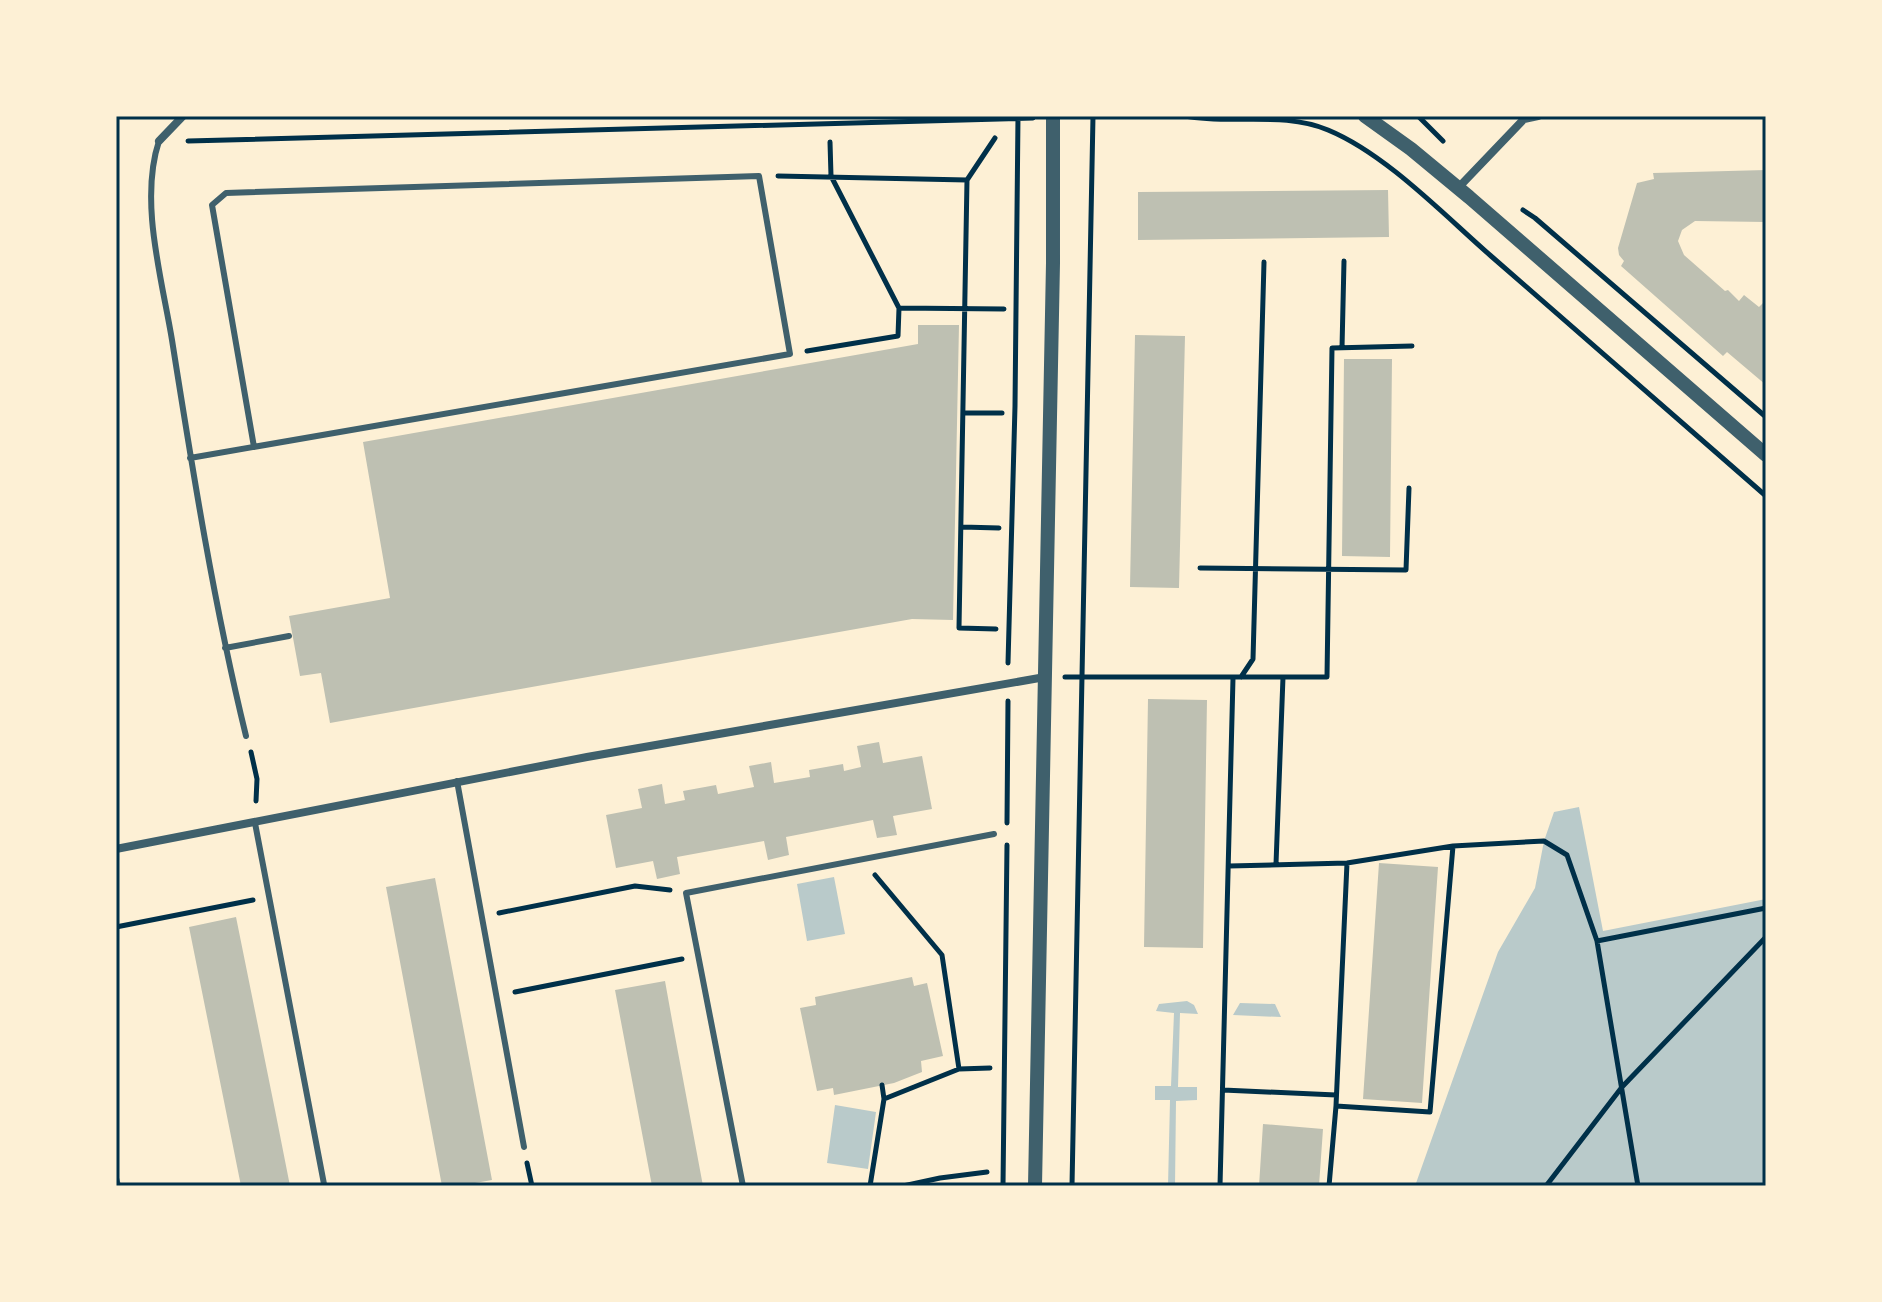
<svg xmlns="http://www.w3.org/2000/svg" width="1882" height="1302" font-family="'Public Sans',sans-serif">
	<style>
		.green { fill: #b9caca }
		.building { fill: #bec0b2 }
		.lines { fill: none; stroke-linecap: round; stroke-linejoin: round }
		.path { stroke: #003049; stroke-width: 5 }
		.service { stroke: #3f606c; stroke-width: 6 }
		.minor { stroke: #3f606c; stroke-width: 8 }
		.tertiary { stroke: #3f606c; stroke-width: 14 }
		.neatline { fill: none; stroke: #003049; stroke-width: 3 }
	</style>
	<rect width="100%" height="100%" fill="#fdf0d5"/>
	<path class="green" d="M1579 807 1603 931 1766 899V1186H1415L1498 952 1535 888 1544 841 1554 812Z
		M834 877 845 934 807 941 797 884Z
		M1187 1001 1194 1005 1198 1014 1180 1013 1178 1087H1197V1100L1176 1101 1175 1186H1168L1170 1100H1155V1086H1171L1174 1013 1156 1011 1159 1004Z
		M1240 1003 1275 1004 1281 1017 1233 1015Z
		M835 1105 876 1112 868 1169 827 1163Z"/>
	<path class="building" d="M1766 170V222L1695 221 1682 230 1678 241 1684 255 1725 291 1728 290 1739 301 1744 295 1759 307 1763 303 1766 306V385L1727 352 1723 356 1621 266 1624 261 1619 255 1618 248 1637 183 1654 179 1653 173Z
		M1388 190 1389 237 1138 240V192Z
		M918 325H959L953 620 912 619 330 723 321 673 300 676 289 616 390 598 363 442 918 344Z
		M1135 335 1185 336 1179 588 1130 587Z
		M1344 359H1392L1390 557 1342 556Z
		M1148 699 1207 700 1203 948 1144 947Z
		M879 742 883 763 922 756 932 809 893 816 897 835 877 838 873 820 786 837 789 855 768 860 764 841 677 857 680 874 657 879 653 861 616 868 606 815 642 808 638 789 662 784 665 804 685 800 683 791 716 785 718 794 754 787 749 766 771 762 774 783 810 777 809 770 843 764 844 771 861 767 857 746Z
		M1379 863 1438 867 1422 1103 1363 1099Z
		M435 878 492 1180 458 1186H442L386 887Z
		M236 917 275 1110 290 1186H241L189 927Z
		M912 977 914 986 927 983 943 1056 921 1061 922 1072 894 1083 834 1095 833 1088 817 1091 800 1008 816 1005 815 997Z
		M665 981 672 1020 703 1186H652L615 990Z
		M1263 1124 1323 1129 1319 1186H1259Z"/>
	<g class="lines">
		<path class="path" d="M1185 116C1232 125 1283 111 1328 130 1386 154 1444 215 1491 256 1583 336 1675 416 1766 496
			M1418 116 1443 141
			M188 141 1033 118
			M778 176 967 180 995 138
			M967 180 959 628 996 629
			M1523 210 1535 218 1766 417
			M899 308 1004 309
			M1342 348 1344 261
			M807 351 898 336 899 308 831 176 830 142
			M964 413H1002
			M962 527 999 528
			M1200 568 1406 570 1409 488
			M1008 663 1015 406 1018 116
			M1065 677H1327L1332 348 1412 346
			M1241 677 1253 659 1264 262
			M251 752 257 779 256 801
			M1007 823 1008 701
			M1276 864 1283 677
			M1229 866 1347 863 1453 846 1544 841 1567 855 1597 941 1638 1186
			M875 875 942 955 959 1069
			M499 913 635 886 670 890
			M116 927 253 900
			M1597 941 1766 908
			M515 992 682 959
			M1223 1090 1336 1095
			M884 1099 959 1069 990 1068
			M1336 1106 1430 1112 1453 846
			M527 1163 532 1186
			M870 1186 884 1099 882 1085
			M903 1186 940 1178 987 1172
			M1003 1186 1007 845
			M1072 1186 1093 116
			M1220 1186 1233 678
			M1329 1186 1336 1106 1347 863
			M1546 1186 1622 1087 1766 937"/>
		<path class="service" d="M159 141C139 201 162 279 172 340 193 473 214 605 246 736
			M190 458 790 354 759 176 226 193 212 205 254 447
			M225 648 289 636
			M457 781 524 1147
			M255 823 324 1184
			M116 1178 118 1186
			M743 1186 686 893 994 834"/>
		<path class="minor" d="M159 141 183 116
			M1458 188 1524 119 1538 116
			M116 849 587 757 1045 677"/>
		<path class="tertiary" d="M1365 116 1411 149 1469 197 1766 455
			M1035 1186 1053 263V116"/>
	</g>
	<rect width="1882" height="1302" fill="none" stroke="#fdf0d5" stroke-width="236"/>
	<rect x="118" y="118" width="1646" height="1066" class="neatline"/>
</svg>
